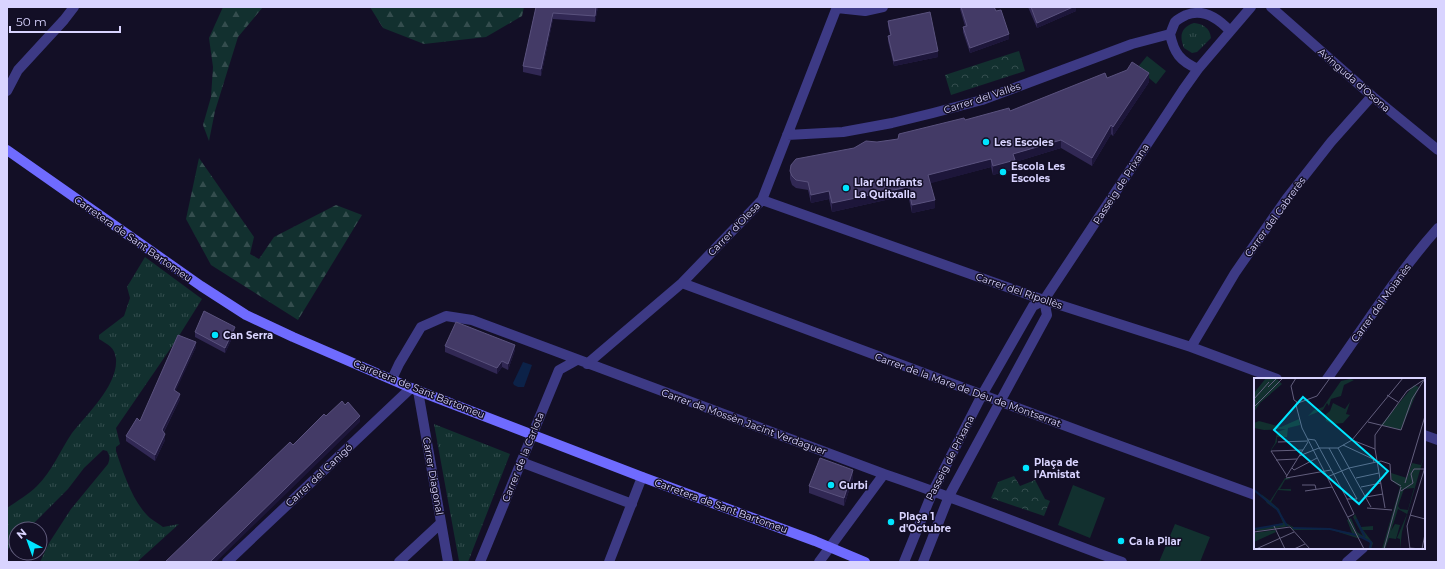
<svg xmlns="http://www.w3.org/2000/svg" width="1445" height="569" font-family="Montserrat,sans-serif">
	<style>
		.grass { fill: url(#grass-tufts) }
		.forest { fill: url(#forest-firs) }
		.park { fill: url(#park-crowns) }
		.garden { fill: #12302f }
		.water { fill: #0c2248 }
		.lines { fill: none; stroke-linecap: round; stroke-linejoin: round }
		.street { stroke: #3d3a85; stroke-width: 10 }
		.secondary { stroke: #6f6bff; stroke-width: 10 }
		.wall { fill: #312854 }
		.shaded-wall { fill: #1d163a }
		.building { fill: #433a66; stroke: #5a527e }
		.poi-dot { fill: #00e5ff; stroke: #130f26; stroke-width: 1.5 }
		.labels { text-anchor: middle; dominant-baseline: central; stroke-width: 3; stroke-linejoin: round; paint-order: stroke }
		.street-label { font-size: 10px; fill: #d9d4ff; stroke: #130f26 }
		.poi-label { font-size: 10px; font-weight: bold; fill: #d9d4ff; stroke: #130f26; text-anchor: start }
		.inset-river { fill: none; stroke: #0c2248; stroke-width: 2 }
		.inset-road { fill: none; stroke: #625e7d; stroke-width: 1 }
		.view { fill: #00e5ff; fill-opacity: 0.15; stroke: #00e5ff; stroke-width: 2 }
		.inset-edge { fill: none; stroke: #d9d4ff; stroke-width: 2 }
	</style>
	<defs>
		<pattern id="grass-tufts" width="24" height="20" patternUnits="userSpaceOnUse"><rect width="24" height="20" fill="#12302f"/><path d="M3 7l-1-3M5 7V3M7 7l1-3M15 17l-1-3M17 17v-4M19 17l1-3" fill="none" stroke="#344d4e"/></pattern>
		<pattern id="forest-firs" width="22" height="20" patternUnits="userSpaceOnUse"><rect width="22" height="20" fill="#12302f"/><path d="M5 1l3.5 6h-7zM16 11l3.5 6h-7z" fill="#344d4e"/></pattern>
		<pattern id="park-crowns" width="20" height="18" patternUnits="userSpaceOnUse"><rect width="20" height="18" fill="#12302f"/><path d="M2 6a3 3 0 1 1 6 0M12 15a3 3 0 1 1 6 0" fill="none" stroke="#344d4e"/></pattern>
	</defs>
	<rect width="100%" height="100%" fill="#130f26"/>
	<path class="grass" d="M1194 23C1203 24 1210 28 1211 38L1197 52 1192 53 1184 48C1179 36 1181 27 1194 23Z
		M145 257 202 299 177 339 116 428 120 444 116 447V451C123 472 133 503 150 518 154 521 159 524 163 527L179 524 137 562H40L49 543 71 509 108 464C110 459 110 456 107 451L103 450 84 468 68 489 28 529H16V541L7 550V508C17 501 28 495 37 486 52 471 60 451 72 433 87 414 118 385 116 359 115 347 108 345 99 339V335L124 316 130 298 127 287Z
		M434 424 510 454 468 562 459 561Z"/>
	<path class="forest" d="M223 7H263L238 37 215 111 209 141 203 125 211 97 213 67 209 38Z
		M370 7H524L522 16 486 37 424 44 383 28Z
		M199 158 254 237 250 254 259 259 274 237 336 205 362 215 298 320 211 265 186 219Z"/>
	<path class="park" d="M1019 51 1025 71 951 95 945 75Z
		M1014 476 1020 486 1035 480 1045 499 1050 501 1044 516 991 498 998 482Z"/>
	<path class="garden" d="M1147 56 1166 71 1156 84 1137 68Z
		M1073 485 1105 498 1090 538 1058 525Z
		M1175 524 1210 537 1200 562H1159Z"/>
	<path class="water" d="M523 362 532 365 524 387H518L514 385 513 383Z"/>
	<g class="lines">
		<path class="street" d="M1271 7 1372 96 1438 150
			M837 8 865 11 883 7
			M1198 69C1180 61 1174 53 1170 34 1172 30 1173 26 1175 22 1178 19 1182 17 1186 15 1203 8 1218 18 1230 31
			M7 91 18 70 64 20 74 7
			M787 135 843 132 892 123 933 113 982 100 1132 44 1170 34
			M762 200 1035 297 1191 347 1277 379
			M682 283 1093 436 1255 495
			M1191 347 1235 273 1287 198 1331 142 1372 96
			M587 364 682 283 762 200 837 7
			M392 379 399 364 421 327 446 316 472 320 884 474C964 501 1043 533 1122 562
			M1327 379C1363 329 1396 275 1438 228
			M418 391 448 562
			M1424 435 1438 440
			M521 462 632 504
			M227 562 411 388
			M399 562 441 523
			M480 562 559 370 577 360
			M609 562 642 477
			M819 562 884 474
			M904 562 933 491 982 395 1033 306 1044 300 1183 90 1198 69 1251 7
			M923 562 949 496 1047 315 1044 300
			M1347 562 1363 548"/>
		<path class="secondary" d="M7 150 201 286 246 315 293 337 411 388 642 477 815 541 865 562"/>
	</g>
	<path class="wall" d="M536 7H598L595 22 553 19 541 76 523 72V66Z
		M960 7H994L1009 39 970 53 963 32V27L965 26 960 9Z
		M1028 7H1076V11L1037 28Z
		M888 21 938 57 894 66 888 41V36L890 35 888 26Z
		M1107 78 1149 82 1113 136 1111 134 1092 166 1061 148 1015 162V169L993 175 991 167 930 183 935 208 912 213 908 195 832 212 829 199 811 203 808 190 796 188 792 185 790 179V171L854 148 877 142 898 139 965 120 1010 111Z
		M195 332H235L225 353 195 337Z
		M445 346 515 350 508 370 502 367 497 374 445 352Z
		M196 347 175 391 180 399 164 432 165 440 155 461 126 441V436L140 421Z
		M853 478 844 506 809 493V486Z"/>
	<path class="shaded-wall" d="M596 7H598L595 22V16Z
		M1073 7H1076V11L1037 28V23Z
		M553 13V19L541 76V69Z
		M1009 34V39L970 53V48Z
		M938 51V57L894 66V61Z
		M1149 73V82L1113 136V127Z
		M1111 125V134L1092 166V158Z
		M1061 140V148L1015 162V169L993 175V166L1013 154Z
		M991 159V167L928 184V175Z
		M908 187V195L832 212V203Z
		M829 191V199L811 203V195Z
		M935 200V208L912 213V205Z
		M235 327V332L225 353V348Z
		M196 342V347L174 395V390Z
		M515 345V350L508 370V364Z
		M502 361V367L497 374V368Z
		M180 394V399L162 435V430Z
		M360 416V422L216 562H211V561Z
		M165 434V440L155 461V455Z
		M853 470V478L844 506V498Z"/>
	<path class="building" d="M536 7H596L595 16 553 13 541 69 523 66Z
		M961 7H994L996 11 1001 10 1009 34 970 48 963 27 967 26Z
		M1031 7H1073L1037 23Z
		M930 12 938 51 894 61 888 36 891 35 888 21Z
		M1132 62 1149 73 1113 127 1111 125 1092 158 1061 140 1013 154 1015 160 993 166 991 159 928 175 935 200 912 205 908 187 832 203 829 191 811 195 808 182 796 180 792 176 790 171 791 165 796 159 854 148 866 141 877 142 898 139 899 134 964 118 965 120 1009 108 1010 111 1105 73 1107 78 1127 70Z
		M204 311 235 327 225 348 195 332Z
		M456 322 515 345 508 364 502 361 497 368 445 346Z
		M178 335 196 342 174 390 180 394 162 430 165 434 155 455 126 436 137 418 140 421Z
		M342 401 345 405 348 402 360 416 211 561 212 562H165L290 442 293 445 324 414 326 416Z
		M820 458 853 470 844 498 809 486Z"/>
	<g class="poi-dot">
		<circle cx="986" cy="142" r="4"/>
		<circle cx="1003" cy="172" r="4"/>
		<circle cx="846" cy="188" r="4"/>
		<circle cx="215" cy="335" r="4"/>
		<circle cx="1026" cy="468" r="4"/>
		<circle cx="831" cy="485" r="4"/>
		<circle cx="891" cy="522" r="4"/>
		<circle cx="1121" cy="541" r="4"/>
	</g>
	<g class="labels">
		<g class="street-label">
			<text transform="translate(1354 80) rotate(41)">Avinguda d'Osona</text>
			<text transform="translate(982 98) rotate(-18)">Carrer del Vallès</text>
			<text transform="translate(1121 184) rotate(-57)">Passeig de Prixana</text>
			<text transform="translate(1275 217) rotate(-54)">Carrer del Cabrerès</text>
			<text transform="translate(734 229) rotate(-46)">Carrer d'Olesa</text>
			<text transform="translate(133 239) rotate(35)">Carretera de Sant Bartomeu</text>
			<text transform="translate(1019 291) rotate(19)">Carrer del Ripollès</text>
			<text transform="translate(1381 303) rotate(-54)">Carrer del Moianès</text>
			<text transform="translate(419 389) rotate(22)">Carretera de Sant Bartomeu</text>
			<text transform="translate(968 390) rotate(20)">Carrer de la Mare de Déu de Montserrat</text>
			<text transform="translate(744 422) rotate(20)">Carrer de Mossèn Jacint Verdaguer</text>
			<text transform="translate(523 457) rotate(-68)">Carrer de la Carlota</text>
			<text transform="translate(950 458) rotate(-63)">Passeig de Prixana</text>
			<text transform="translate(319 475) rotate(-43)">Carrer del Canigó</text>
			<text transform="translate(433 476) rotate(80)">Carrer Diagonal</text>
			<text transform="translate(721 506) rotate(20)">Carretera de Sant Bartomeu</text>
		</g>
		<g class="poi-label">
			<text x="994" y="142">Les Escoles</text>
			<text x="1011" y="166">Escola Les<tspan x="1011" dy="12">Escoles</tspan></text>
			<text x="854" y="182">Llar d'Infants<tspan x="854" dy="12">La Quitxalla</tspan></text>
			<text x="223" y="335">Can Serra</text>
			<text x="1034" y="462">Plaça de<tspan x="1034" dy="12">l'Amistat</tspan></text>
			<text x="839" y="485">Gurbi</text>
			<text x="899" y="516">Plaça 1<tspan x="899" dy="12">d'Octubre</tspan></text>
			<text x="1129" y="541">Ca la Pilar</text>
		</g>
	</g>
	<g transform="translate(1254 378)">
		<rect width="171" height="171" fill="#130f26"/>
		<path d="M12 0H22L28 6 6 25 0 34V15ZM45 41 46 47 34 50 33 59H23V64L15 75 21 65 23 54 32 51 10 52 0 50V45L5 43 27 49ZM171 75 148 154 146 171V161L143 160 153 136 144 131 137 153 141 146 146 147 142 161 135 160 131 171H128L146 109 138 103 137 95 153 100 158 85 167 87ZM160 110 154 132 146 131 144 128 150 111ZM31 100H36L37 113 24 112 17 124 25 131 30 144 41 150 77 151 98 155 93 142 97 140 103 154 109 158 99 139 101 136 107 149 119 148V152H109L119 165 117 171H114L117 166 111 160H103L78 152H39L36 148 3 153 2 151 29 145 24 133 13 125 7 116 16 123ZM36 101 37 111H26L31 102ZM21 152 22 154 0 164V155Z" fill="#12302f" fill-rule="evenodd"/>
		<path d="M96 1 100 2 90 7 87 18 77 21 75 28 73 25 69 32 54 38 60 32 69 29 87 3ZM96 24 92 36 96 37 89 45 79 46 72 43 71 37 76 33 79 25 91 31Z" fill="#12302f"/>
		<path d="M160 7 165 9 147 52 127 47Z" fill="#12302f"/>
		<path class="inset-river" d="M0 112 23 131 33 148M102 141 111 159M39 150 76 151 102 157M0 151 29 146M105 158 117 164 116 171"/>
		<path class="inset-road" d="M42 0 37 8 40 22 43 24 42 27 48 50 110 171M14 9 23 0M133 17 144 24M0 21 15 4M44 25 63 18 76 0M0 29 29 0M114 44 147 52 158 21 170 2M53 61 61 62 92 119 100 136 94 139M98 62 121 71M24 64 54 63M89 67 119 81 120 84M65 70H84L98 62 149 0M75 70 103 121H93M84 70 117 129M45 78 65 70M22 82 43 81M38 90 40 92 63 80M33 98 17 73 49 72M32 99 54 64M73 99 95 90 127 83 136 86 137 102 147 108M32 100 77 92M102 100 125 95M151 105 171 38M48 107H61L62 111M107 109 127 105M51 113 78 109M147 113 159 105 157 96 160 91H171M112 119 129 116M113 130 138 132M131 130 121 71V57L153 13 171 1M156 137 171 141M20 148 31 171M0 154 36 149 56 171M155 170 168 171M2 171 40 154M40 171 51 166M130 171 147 109M156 171 153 148 171 89M168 171 171 156"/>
		<path class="view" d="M49 19 134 93 105 126 20 52Z"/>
		<rect width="171" height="171" class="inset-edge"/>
	</g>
	<rect width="1445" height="569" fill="none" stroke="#d9d4ff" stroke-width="16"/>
	<g transform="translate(28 541) rotate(319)"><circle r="19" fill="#130f26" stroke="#625e7d"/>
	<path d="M0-3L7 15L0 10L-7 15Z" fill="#00e5ff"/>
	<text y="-6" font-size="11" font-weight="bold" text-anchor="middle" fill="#d9d4ff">N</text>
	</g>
	<path d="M10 26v6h110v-6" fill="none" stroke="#d9d4ff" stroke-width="2"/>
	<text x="16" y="26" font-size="12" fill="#d9d4ff" stroke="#130f26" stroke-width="3" paint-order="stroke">50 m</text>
</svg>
